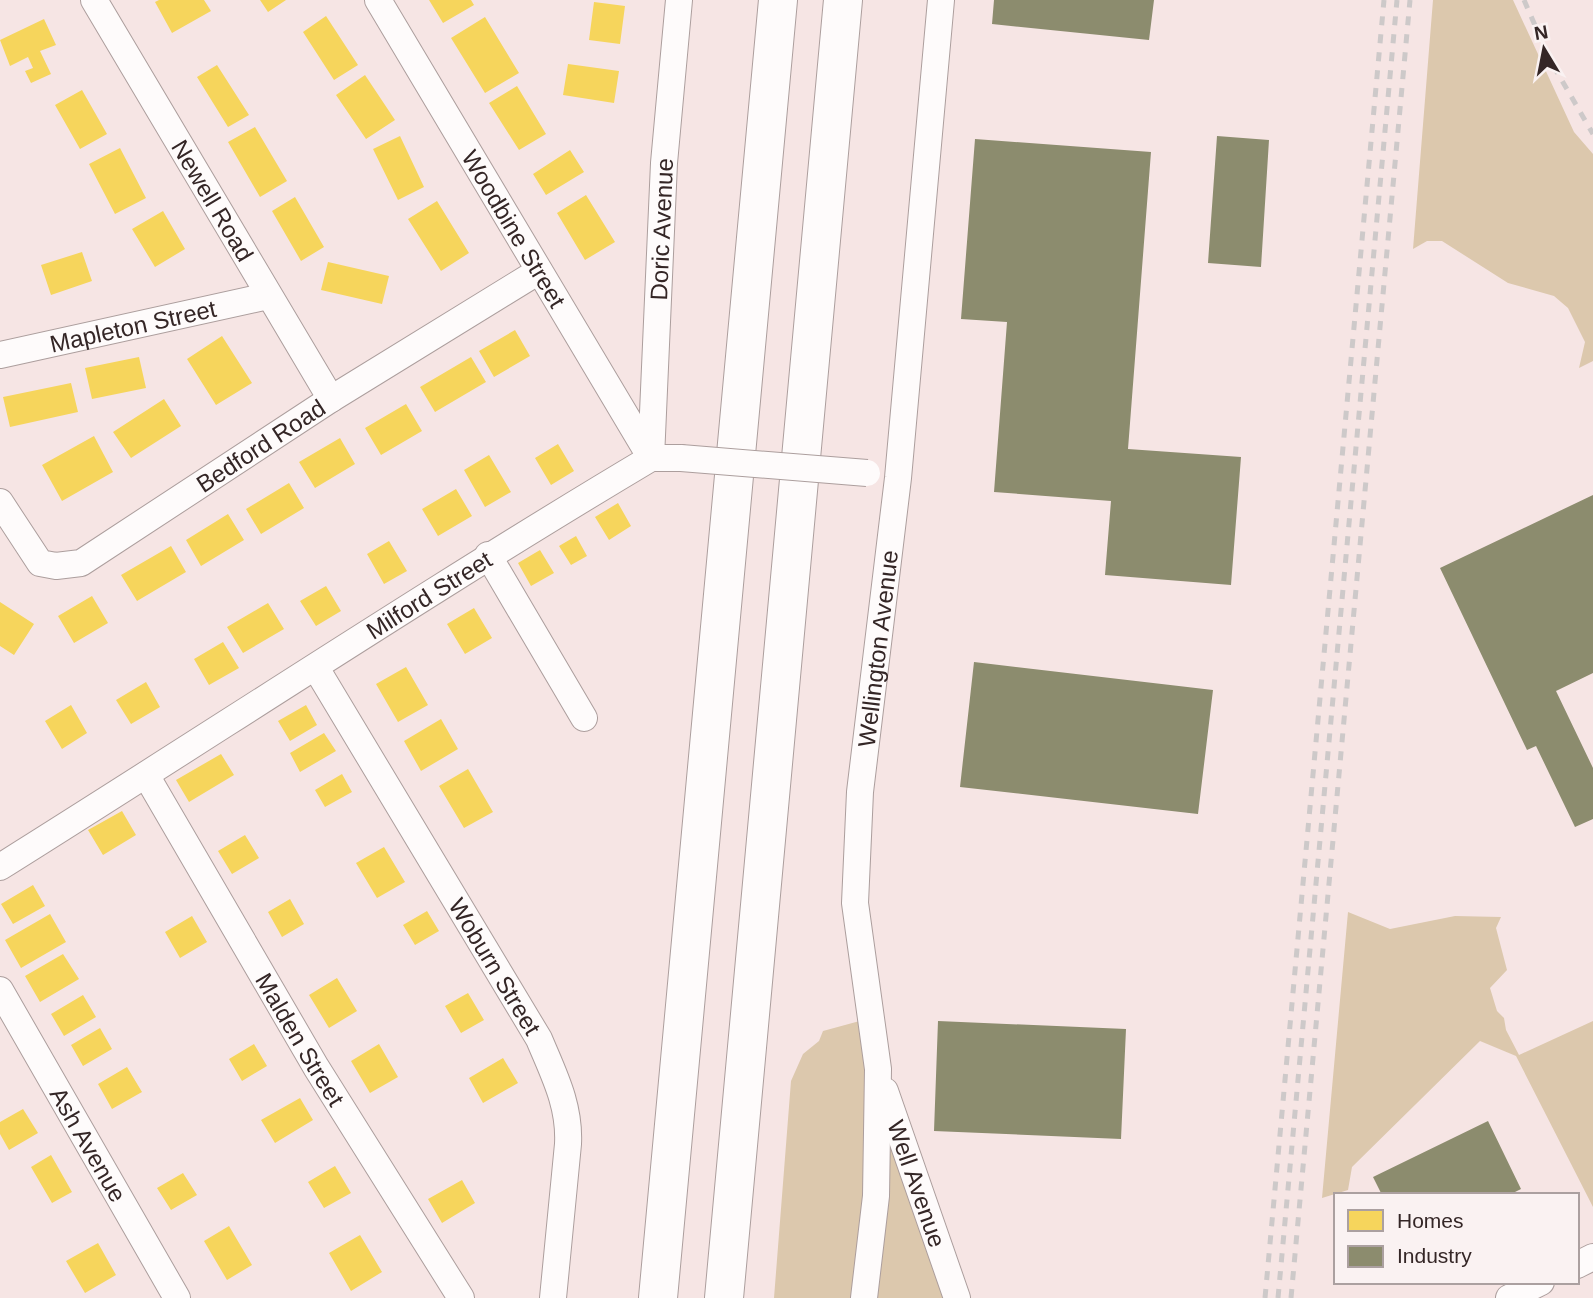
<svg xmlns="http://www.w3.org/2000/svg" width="1593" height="1298" font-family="Arial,sans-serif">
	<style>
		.green { fill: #dcc8ad }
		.homes { fill: #f6d55c }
		.industry { fill: #8c8c6e }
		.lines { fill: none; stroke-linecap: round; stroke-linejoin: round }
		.street-casing { stroke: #ac9e9d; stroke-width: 28 }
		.highway-casing { stroke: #ac9e9d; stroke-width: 40 }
		.street { stroke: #fefbfb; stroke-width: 26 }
		.highway { stroke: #fefbfb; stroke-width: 38 }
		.rail { stroke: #cdc9c9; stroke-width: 5; stroke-dasharray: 9 9; stroke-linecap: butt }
		.street-bridge-casing { stroke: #ac9e9d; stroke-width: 28; stroke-linecap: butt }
		.street-bridge { stroke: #fefbfb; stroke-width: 26 }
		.labels { text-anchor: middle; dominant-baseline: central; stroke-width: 7; stroke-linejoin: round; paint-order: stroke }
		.street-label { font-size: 24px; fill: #342626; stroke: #faf2f2 }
	</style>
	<rect width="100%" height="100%" fill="#f6e5e4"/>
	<path class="green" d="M1433 0H1513L1574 132 1593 154V361L1579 368 1585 342 1568 308 1554 296 1508 283 1442 241H1427L1413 249Z
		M1348 912 1390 929 1455 916 1501 917 1496 928 1507 970 1490 988 1497 1011 1504 1018 1506 1030 1519 1055 1593 1021V1207L1516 1056 1480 1041 1352 1167 1348 1190 1322 1198Z
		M867 1019 949 1298H774L791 1081 803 1054 819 1041 823 1031Z"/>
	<path class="homes" d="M159 0H204L211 11 172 33 155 2Z
		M260 0H286L268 12Z
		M429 0H471L474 5 443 23Z
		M594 2 625 6 620 44 589 40Z
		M326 16 358 65 334 80 303 32Z
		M485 17 519 73 485 93 451 38Z
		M44 19 56 45 40 51 51 74 31 83 25 71 33 68 28 57 10 66 0 40Z
		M568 64 619 71 614 103 563 95Z
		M217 65 249 115 228 127 197 77Z
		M365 75 395 120 366 139 336 95Z
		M517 86 546 134 519 150 489 103Z
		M82 90 107 134 80 149 55 105Z
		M255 127 287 181 260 197 228 142Z
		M400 136 424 187 398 200 373 149Z
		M120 148 146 198 115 214 89 164Z
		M570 150 584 172 546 195 533 174Z
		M586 195 615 242 585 260 557 213Z
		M295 197 324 247 301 261 272 211Z
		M437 201 469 253 441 271 408 219Z
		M163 211 185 249 155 267 132 229Z
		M82 252 92 281 51 295 41 265Z
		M328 262 389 276 382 304 321 290Z
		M515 330 530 356 494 377 479 351Z
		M222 336 252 383 216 405 187 359Z
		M139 357 146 388 92 399 85 368Z
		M471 357 486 382 435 412 420 387Z
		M71 383 78 412 10 427 3 397Z
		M164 399 181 426 131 458 113 432Z
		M406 404 422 431 381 455 365 428Z
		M94 436 113 472 62 501 42 465Z
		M340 438 355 464 315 488 299 462Z
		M558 444 574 471 551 485 535 458Z
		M489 455 511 492 485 507 464 470Z
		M289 483 304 508 261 534 246 509Z
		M456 489 472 516 438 536 422 509Z
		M618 503 631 526 609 540 595 517Z
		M228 514 244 540 201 566 186 540Z
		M576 536 587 556 571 565 559 546Z
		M389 541 407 571 384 584 367 554Z
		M171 546 186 572 137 601 121 575Z
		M540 550 554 573 531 586 518 563Z
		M326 586 341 611 316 626 300 601Z
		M92 596 108 623 74 643 58 616Z
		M0 602 34 624 14 655 0 646Z
		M268 603 284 629 243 653 227 627Z
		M474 608 492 638 465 654 447 624Z
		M223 642 239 668 209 685 194 659Z
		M406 667 428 705 398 722 376 684Z
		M146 682 160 707 131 724 116 700Z
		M71 705 87 733 62 749 45 721Z
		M306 705 317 725 290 741 278 721Z
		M441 719 458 749 421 771 404 741Z
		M324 733 336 751 300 772 290 753Z
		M221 754 234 775 189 802 176 780Z
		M468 769 493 812 464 828 439 786Z
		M342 774 352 792 325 807 315 790Z
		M122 811 136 835 103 855 88 830Z
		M245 835 259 858 232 874 218 851Z
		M384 847 405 882 377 898 356 863Z
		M33 885 45 906 13 924 1 904Z
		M290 899 304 924 282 937 268 912Z
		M427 911 439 931 415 945 403 925Z
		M50 914 66 942 21 968 5 940Z
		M192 916 207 942 180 958 165 932Z
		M63 954 79 979 40 1002 25 976Z
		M337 978 357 1011 329 1028 309 995Z
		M468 993 484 1020 461 1033 445 1006Z
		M83 995 96 1017 64 1036 51 1014Z
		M100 1028 112 1049 83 1066 71 1045Z
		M254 1044 267 1066 242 1081 229 1059Z
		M379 1044 398 1077 370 1093 351 1061Z
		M503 1058 518 1083 483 1103 469 1078Z
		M127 1067 142 1092 112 1109 98 1084Z
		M300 1098 313 1120 275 1143 261 1120Z
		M23 1109 38 1133 9 1150 0 1134V1122Z
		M51 1155 72 1192 52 1203 31 1167Z
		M335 1166 351 1193 324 1208 308 1182Z
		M183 1173 197 1195 171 1210 157 1188Z
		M462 1180 475 1203 442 1223 428 1199Z
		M229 1226 252 1265 227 1280 204 1241Z
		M360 1235 382 1272 351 1291 329 1253Z
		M98 1243 116 1275 85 1293 66 1261Z"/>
	<path class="industry" d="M994 0H1154L1149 40 992 24Z
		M1217 136 1269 140 1261 267 1208 263Z
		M975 139 1151 152 1128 449 1241 457 1231 585 1105 575 1111 501 994 492 1007 322 961 319Z
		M1593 495V673L1556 691 1593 768V819L1575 827 1536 746 1527 750 1440 568Z
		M974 662 1213 690 1198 814 960 787Z
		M938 1021 1126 1029 1121 1139 934 1131Z
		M1488 1121 1521 1189 1509 1195H1382L1373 1177Z"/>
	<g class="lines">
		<g class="street-casing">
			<g id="street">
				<path id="s1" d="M94 0 331 399"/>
				<path id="s2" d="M378 0 651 458"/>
				<path id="s3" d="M0 355 268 296"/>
				<path id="s4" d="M651 458 664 163 679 0"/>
				<path id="s5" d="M0 502 40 563 56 566 81 563 331 399 539 271"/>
				<path d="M488 555 584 718"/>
				<path id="s6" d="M316 668 539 1039C554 1075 570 1105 568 1144L553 1298"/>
				<path id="s7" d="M146 775 316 1067 461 1298"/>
				<path id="s8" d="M0 867C217 731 431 589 651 458H681"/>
				<path id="s9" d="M0 990 177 1298"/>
				<path id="s10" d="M885 1091 957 1298"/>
				<path d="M1577 1265 1593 1257"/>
				<path id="s11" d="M864 1298 876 1196 878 1069 855 903 860 792 898 478 941 0"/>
				<path d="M1509 1298 1541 1282"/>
			</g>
		</g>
		<g class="highway-casing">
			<path id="highway" d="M658 1298 778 0
				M724 1298 843 0"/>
		</g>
		<use href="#street" class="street"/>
		<use href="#highway" class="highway"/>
		<path class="rail" d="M1524 0 1550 60 1593 134
			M1265 1298 1384 0
			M1278 1298 1397 0
			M1291 1298 1410 0"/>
		<g class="street-bridge-casing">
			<path id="street-bridge" d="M681 458 867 473"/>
		</g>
		<use href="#street-bridge" class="street-bridge"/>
	</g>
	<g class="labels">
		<g class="street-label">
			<text stroke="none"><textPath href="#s1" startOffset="233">Newell Road</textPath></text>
			<text stroke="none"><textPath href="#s2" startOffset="266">Woodbine Street</textPath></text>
			<text stroke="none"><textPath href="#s4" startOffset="229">Doric Avenue</textPath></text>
			<text stroke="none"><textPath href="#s3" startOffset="136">Mapleton Street</textPath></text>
			<text stroke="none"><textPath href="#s5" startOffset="329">Bedford Road</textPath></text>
			<text stroke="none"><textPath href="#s8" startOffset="508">Milford Street</textPath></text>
			<text stroke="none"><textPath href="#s11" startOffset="653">Wellington Avenue</textPath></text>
			<text stroke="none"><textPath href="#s6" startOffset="348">Woburn Street</textPath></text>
			<text stroke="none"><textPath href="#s7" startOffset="306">Malden Street</textPath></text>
			<text stroke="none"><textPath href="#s9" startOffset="178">Ash Avenue</textPath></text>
			<text stroke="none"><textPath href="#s10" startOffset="98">Well Avenue</textPath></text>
		</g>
	</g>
	<rect x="1334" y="1193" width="245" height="91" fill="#faf2f2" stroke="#aba0a0" stroke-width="2"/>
	<rect x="1348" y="1210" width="35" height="21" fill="#f6d55c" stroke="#aba0a0" stroke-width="2"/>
	<text x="1397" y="1228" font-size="21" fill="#342626">Homes</text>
	<rect x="1348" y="1246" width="35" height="21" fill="#8c8c6e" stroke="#aba0a0" stroke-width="2"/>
	<text x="1397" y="1263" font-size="21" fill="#342626">Industry</text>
	<g transform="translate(1544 49) rotate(350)" stroke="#faf2f2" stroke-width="5" paint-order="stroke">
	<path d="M0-5L12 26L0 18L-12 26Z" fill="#342626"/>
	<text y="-10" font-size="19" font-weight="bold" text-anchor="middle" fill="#342626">N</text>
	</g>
</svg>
